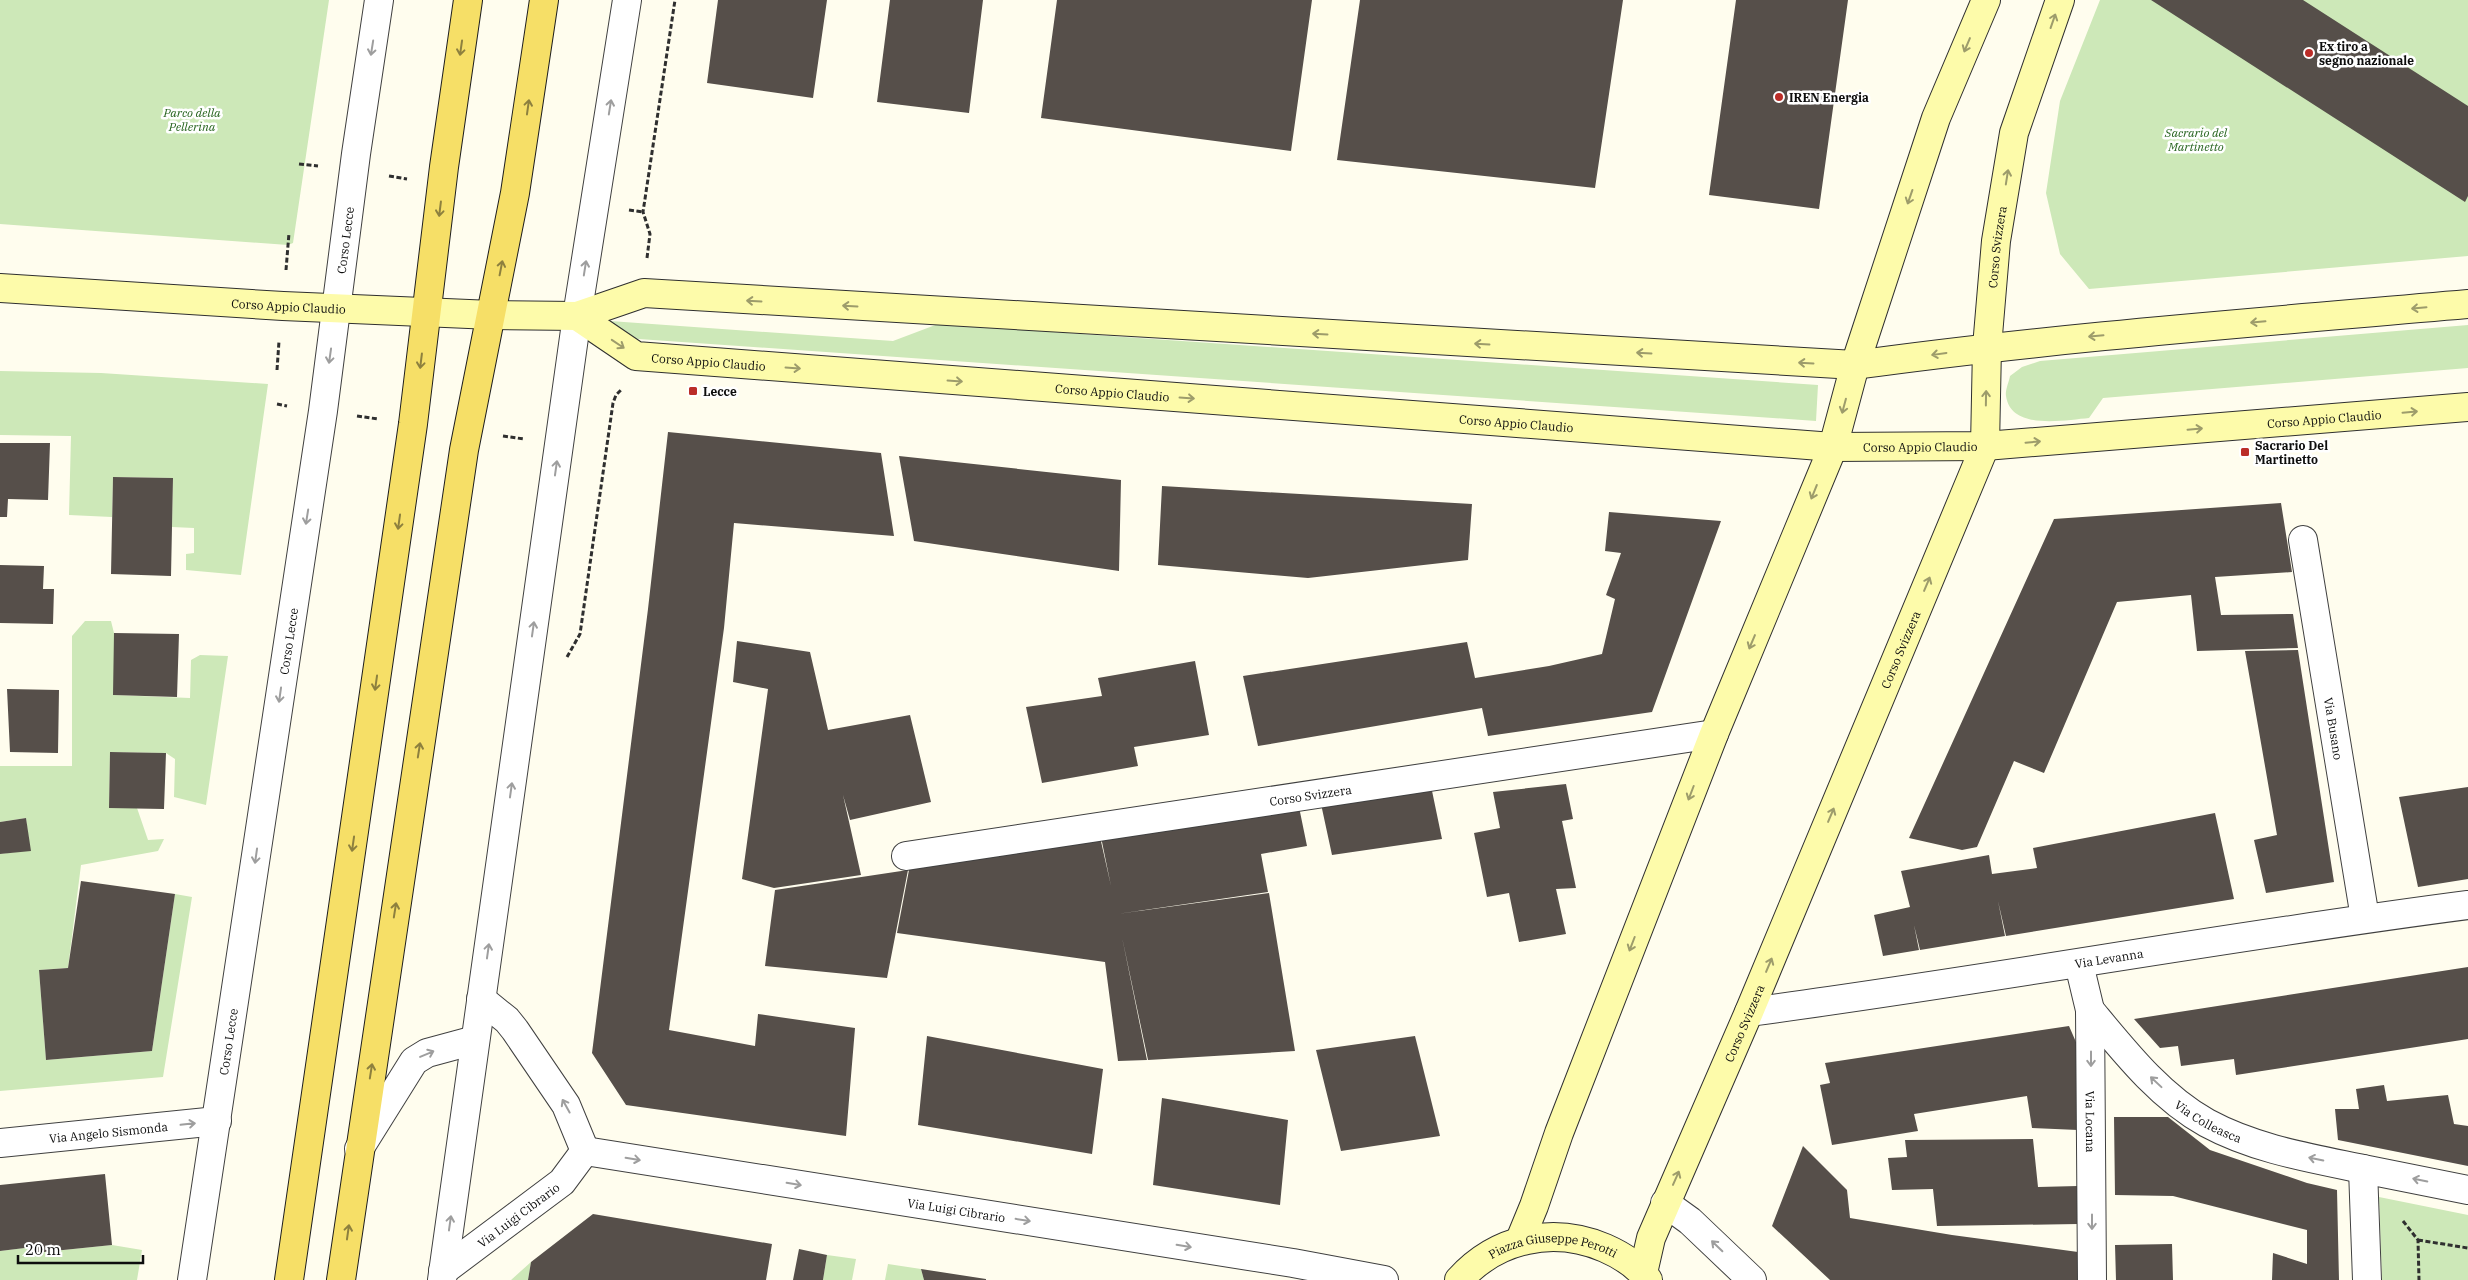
<svg xmlns="http://www.w3.org/2000/svg" width="2468" height="1280" font-family="'IBM Plex Serif',serif">
	<style>
		.green { fill: #cde8b8 }
		.building { fill: #564f4a }
		.lines { fill: none; stroke-linecap: round; stroke-linejoin: round }
		.street-casing { stroke: #404040; stroke-width: 30 }
		.secondary-casing { stroke: #2f2f2f; stroke-width: 30 }
		.primary-casing { stroke: #1e1e1e; stroke-width: 30 }
		.path { stroke: #2f2f2f; stroke-width: 3; stroke-dasharray: 5 2.5; stroke-linecap: butt }
		.street { stroke: #fff; stroke-width: 28 }
		.secondary { stroke: #fdfbaa; stroke-width: 28 }
		.primary { stroke: #f6df67; stroke-width: 28 }
		.oneway { stroke: #9d9c6b }
		.oneway2 { stroke: #9e9e9e }
		.oneway3 { stroke: #8d803e }
		.poi-dot { fill: #bb2d28; stroke: #fff; stroke-width: 2 }
		.labels { text-anchor: middle; dominant-baseline: central; stroke-width: 5; stroke-linejoin: round; paint-order: stroke }
		.poi-label { font-size: 12px; font-weight: bold; fill: #0d0d0d; stroke: #fff; text-anchor: start }
		.park-label { font-size: 12px; font-style: italic; fill: #27641f; stroke: #fff }
		.street-label { font-size: 12px; fill: #0d0d0d; stroke: #fff }
	</style>
	<rect width="100%" height="100%" fill="#fffdee"/>
	<path class="green" d="M0 0H329L293 243 288 245 0 224Z
		M2100 0H2468V256L2089 289 2060 254 2046 193 2060 101Z
		M610 321 893 341 938 324 1818 385 1816 421 610 337Z
		M2468 325V368L2103 398 2089 418C2065 420 2011 431 2006 396 2005 390 2009 382 2010 376L2022 367 2040 361Z
		M0 371 101 373 268 384 241 575 186 570V554L194 553V528L172 527 173 478 113 477 112 517 69 515 71 436 0 435Z
		M85 621H111L114 633V695L190 698 191 660 200 655 228 656 206 805 174 797 175 759 166 753 110 752 109 808H137L148 840 164 839 158 851 81 865 68 968 39 970 46 1060 152 1051 175 894 192 897 163 1077 0 1091V854L30 850 26 818 0 822V766H72V636Z
		M2379 1197 2468 1215V1280H2382Z
		M112 1245 142 1250 137 1280H0V1251L33 1247 34 1253Z
		M827 1255 856 1259 852 1280H823Z
		M531 1262 528 1280H511Z
		M888 1264 921 1269 924 1280H885Z"/>
	<path class="building" d="M718 0H827L813 98 707 83Z
		M890 0H983L969 113 877 102Z
		M1057 0H1312L1291 151 1041 118Z
		M1360 0H1623L1595 188 1337 160Z
		M1736 0H1848L1819 209 1709 195Z
		M2151 0H2303L2468 106V196L2465 202Z
		M668 432 881 453 894 536 734 523 724 628 669 1030 755 1046 758 1014 855 1028 846 1136 626 1105 592 1053 648 609Z
		M0 443H50L48 500 8 499 7 517H0Z
		M899 456 1121 480 1119 571 914 541Z
		M113 477 173 478 171 576 111 574Z
		M1162 486 1472 504 1468 560 1308 578 1158 565Z
		M2281 503 2292 572 2215 577 2221 615 2293 614 2298 648 2197 651 2191 595 2117 602 2044 773 2014 761 1977 847 1962 850 1909 838 2054 519Z
		M1609 512 1721 521 1652 712 1488 736 1482 708 1258 746 1243 676 1467 642 1475 678 1549 666 1602 654 1615 599 1606 595 1621 553 1605 551Z
		M0 565 44 566 43 589H54L53 624 0 623Z
		M114 633 179 634 177 697 113 695Z
		M737 641 810 652 828 730 910 715 931 802 850 820 843 795 861 875 774 888 742 879 768 689 733 682Z
		M2298 650 2334 882 2266 893 2254 840 2277 835 2245 651Z
		M1195 661 1209 735 1134 747 1138 766 1042 783 1026 707 1102 696 1098 678Z
		M7 689 59 690 58 753 10 752Z
		M110 752 166 753 164 809 109 808Z
		M1566 784 1573 819 1562 821 1576 888 1556 889 1566 934 1519 942 1509 893 1487 897 1474 833 1500 828 1493 792Z
		M1431 786 1442 839 1332 855 1321 804Z
		M2468 787V879L2418 887 2399 797Z
		M1299 807 1307 846 1261 854 1268 892 1117 914 1269 893 1295 1051 1148 1060 1122 937 1147 1060 1118 1061 1105 962 897 933 909 870 1100 837 1111 886 1101 837Z
		M2215 813 2234 899 2006 936 1998 901 2005 936 1920 950 1914 925 1919 950 1883 956 1874 915 1910 907 1901 871 1989 855 1992 874 2037 868 2033 848Z
		M26 818 31 851 0 854V822Z
		M908 870 887 978 765 966 775 890Z
		M81 881 175 894 152 1051 46 1060 39 970 68 968Z
		M2468 967V1039L2236 1075 2234 1059 2181 1066 2178 1046 2160 1048 2134 1019Z
		M2069 1026 2079 1049 2078 1130 2032 1128 2027 1096 1914 1114 1918 1131 1832 1145 1820 1085 1830 1083 1825 1063Z
		M927 1036 1103 1069 1092 1154 918 1125Z
		M1415 1036 1440 1136 1341 1151 1316 1050Z
		M2384 1085 2387 1101 2448 1095 2454 1124 2468 1126V1166L2338 1140 2335 1109H2359L2356 1089Z
		M1162 1098 1288 1120 1280 1205 1153 1185Z
		M2114 1117H2168L2210 1150 2307 1183 2337 1190 2339 1280H2272L2273 1253 2307 1264V1230L2173 1196 2115 1195Z
		M2033 1139 2038 1187 2078 1186V1224L1937 1226 1933 1189 1892 1190 1888 1158 1907 1157 1905 1140Z
		M1803 1146 1847 1190 1850 1218 1952 1235 2078 1252 2077 1280H1830L1772 1226Z
		M105 1174 112 1245 34 1253 33 1247 0 1251V1185Z
		M593 1214 772 1244 766 1280H528L531 1262Z
		M2172 1244 2173 1280H2116L2115 1245Z
		M799 1249 827 1255 823 1280H793Z
		M921 1269 986 1279V1280H924Z"/>
	<g class="lines">
		<g class="street-casing">
			<g id="street">
				<path id="s1" d="M2303 540 2365 918"/>
				<path id="s2" d="M906 856 1714 734"/>
				<path id="s3" d="M2079 964 2090 1010 2092 1280"/>
				<path d="M481 999 507 1020 515 1030 566 1105 585 1151"/>
				<path id="s4" d="M2090 1010C2124 1051 2160 1097 2207 1123 2255 1149 2310 1158 2363 1169"/>
				<path id="s5" d="M1749 1012C1989 980 2228 936 2468 905"/>
				<path id="s6" d="M0 1143 217 1121"/>
				<path d="M359 1149 414 1061 427 1053 475 1040"/>
				<path id="s7" d="M585 1151 1293 1263 1384 1280"/>
				<path d="M1665 1203 1690 1221 1752 1280"/>
				<path id="s8" d="M443 1271 562 1182 585 1151"/>
				<path id="s9" d="M192 1280 323 411 356 154 379 0"/>
				<path d="M442 1280 577 316 627 0"/>
				<path d="M2367 1280 2363 1169 2468 1190"/>
			</g>
		</g>
		<g class="secondary-casing">
			<g id="secondary">
				<path id="s10" d="M0 288 283 306 492 315 577 316 644 293 1855 365C2058 337 2263 322 2468 304"/>
				<path id="s11" d="M577 316 636 356 1833 447 1985 446 2468 407"/>
				<path d="M1520 1240 1534 1206 1559 1133 1714 734 1833 447 1855 365 1936 118 1986 0"/>
				<path id="s12" d="M1643 1273 1651 1238 1749 1012 1985 446 1987 347 1996 241 2014 133 2060 0"/>
				<path id="s13" d="M1459 1280C1497 1238 1553 1226 1605 1248 1621 1255 1638 1266 1648 1280"/>
			</g>
		</g>
		<g class="primary-casing">
			<path id="primary" d="M289 1280 413 424 444 167 468 0
				M341 1280 464 450 515 193 544 0"/>
		</g>
		<path class="path" d="M299 164 318 166
			M389 176 407 179
			M629 210 643 212
			M647 258 650 234 643 212 675 0
			M286 270 289 233
			M277 370 279 341
			M277 404 287 406
			M357 416 378 419
			M503 436 524 439
			M567 657 580 634 613 403 616 395 622 389
			M2403 1221 2418 1240 2419 1280
			M2418 1240 2468 1248"/>
		<use href="#street" class="street"/>
		<use href="#secondary" class="secondary"/>
		<use href="#primary" class="primary"/>
	</g>
	<defs><path id="oneway-shaft" d="M-6 0H5M1.5-3L5.5 0L1.5 3" fill="none" stroke-width="1.6" stroke-linecap="round" stroke-linejoin="round" transform="scale(1.25)"/></defs>
	<g class="oneway">
		<use href="#oneway-shaft" transform="translate(2053 21) rotate(-71)"/>
		<use href="#oneway-shaft" transform="translate(1967 45) rotate(113)"/>
		<use href="#oneway-shaft" transform="translate(2007 177) rotate(-81)"/>
		<use href="#oneway-shaft" transform="translate(1910 197) rotate(109)"/>
		<use href="#oneway-shaft" transform="translate(754 301) rotate(-177)"/>
		<use href="#oneway-shaft" transform="translate(850 306) rotate(-177)"/>
		<use href="#oneway-shaft" transform="translate(2419 308) rotate(175)"/>
		<use href="#oneway-shaft" transform="translate(2258 322) rotate(175)"/>
		<use href="#oneway-shaft" transform="translate(1320 334) rotate(-177)"/>
		<use href="#oneway-shaft" transform="translate(2096 336) rotate(175)"/>
		<use href="#oneway-shaft" transform="translate(618 344) rotate(34)"/>
		<use href="#oneway-shaft" transform="translate(1482 344) rotate(-177)"/>
		<use href="#oneway-shaft" transform="translate(1644 353) rotate(-177)"/>
		<use href="#oneway-shaft" transform="translate(1939 354) rotate(172)"/>
		<use href="#oneway-shaft" transform="translate(1806 363) rotate(-177)"/>
		<use href="#oneway-shaft" transform="translate(793 368) rotate(4)"/>
		<use href="#oneway-shaft" transform="translate(955 381) rotate(4)"/>
		<use href="#oneway-shaft" transform="translate(1187 398) rotate(4)"/>
		<use href="#oneway-shaft" transform="translate(1986 398) rotate(-89)"/>
		<use href="#oneway-shaft" transform="translate(1844 406) rotate(105)"/>
		<use href="#oneway-shaft" transform="translate(2410 412) rotate(-5)"/>
		<use href="#oneway-shaft" transform="translate(2195 429) rotate(-5)"/>
		<use href="#oneway-shaft" transform="translate(2033 442) rotate(-5)"/>
		<use href="#oneway-shaft" transform="translate(1814 492) rotate(112)"/>
		<use href="#oneway-shaft" transform="translate(1927 584) rotate(-67)"/>
		<use href="#oneway-shaft" transform="translate(1752 642) rotate(113)"/>
		<use href="#oneway-shaft" transform="translate(1691 793) rotate(111)"/>
		<use href="#oneway-shaft" transform="translate(1831 815) rotate(-67)"/>
		<use href="#oneway-shaft" transform="translate(1632 944) rotate(111)"/>
		<use href="#oneway-shaft" transform="translate(1769 965) rotate(-67)"/>
		<use href="#oneway-shaft" transform="translate(1676 1178) rotate(-66)"/>
	</g>
	<g class="oneway2">
		<use href="#oneway-shaft" transform="translate(372 48) rotate(99)"/>
		<use href="#oneway-shaft" transform="translate(610 107) rotate(-81)"/>
		<use href="#oneway-shaft" transform="translate(585 268) rotate(-81)"/>
		<use href="#oneway-shaft" transform="translate(330 356) rotate(98)"/>
		<use href="#oneway-shaft" transform="translate(556 468) rotate(-82)"/>
		<use href="#oneway-shaft" transform="translate(307 517) rotate(99)"/>
		<use href="#oneway-shaft" transform="translate(533 629) rotate(-82)"/>
		<use href="#oneway-shaft" transform="translate(280 695) rotate(98)"/>
		<use href="#oneway-shaft" transform="translate(511 790) rotate(-82)"/>
		<use href="#oneway-shaft" transform="translate(256 856) rotate(98)"/>
		<use href="#oneway-shaft" transform="translate(488 951) rotate(-82)"/>
		<use href="#oneway-shaft" transform="translate(427 1054) rotate(-23)"/>
		<use href="#oneway-shaft" transform="translate(2091 1059) rotate(90)"/>
		<use href="#oneway-shaft" transform="translate(2156 1082) rotate(-137)"/>
		<use href="#oneway-shaft" transform="translate(566 1106) rotate(-119)"/>
		<use href="#oneway-shaft" transform="translate(188 1124) rotate(-6)"/>
		<use href="#oneway-shaft" transform="translate(633 1159) rotate(9)"/>
		<use href="#oneway-shaft" transform="translate(2316 1159) rotate(-168)"/>
		<use href="#oneway-shaft" transform="translate(2420 1180) rotate(-168)"/>
		<use href="#oneway-shaft" transform="translate(794 1184) rotate(9)"/>
		<use href="#oneway-shaft" transform="translate(1023 1220) rotate(9)"/>
		<use href="#oneway-shaft" transform="translate(2092 1222) rotate(90)"/>
		<use href="#oneway-shaft" transform="translate(450 1223) rotate(-82)"/>
		<use href="#oneway-shaft" transform="translate(1184 1246) rotate(9)"/>
		<use href="#oneway-shaft" transform="translate(1717 1246) rotate(-136)"/>
	</g>
	<g class="oneway3">
		<use href="#oneway-shaft" transform="translate(461 48) rotate(98)"/>
		<use href="#oneway-shaft" transform="translate(528 107) rotate(-82)"/>
		<use href="#oneway-shaft" transform="translate(440 209) rotate(97)"/>
		<use href="#oneway-shaft" transform="translate(501 268) rotate(-79)"/>
		<use href="#oneway-shaft" transform="translate(421 361) rotate(97)"/>
		<use href="#oneway-shaft" transform="translate(399 522) rotate(98)"/>
		<use href="#oneway-shaft" transform="translate(376 683) rotate(98)"/>
		<use href="#oneway-shaft" transform="translate(419 750) rotate(-81)"/>
		<use href="#oneway-shaft" transform="translate(353 844) rotate(98)"/>
		<use href="#oneway-shaft" transform="translate(395 910) rotate(-81)"/>
		<use href="#oneway-shaft" transform="translate(371 1071) rotate(-81)"/>
		<use href="#oneway-shaft" transform="translate(348 1232) rotate(-82)"/>
	</g>
	<g class="poi-dot">
		<circle cx="2309" cy="53" r="5"/>
		<circle cx="1779" cy="97" r="5"/>
		<rect x="688" y="386" width="10" height="10" rx="2.5"/>
		<rect x="2240" y="447" width="10" height="10" rx="2.5"/>
	</g>
	<g class="labels">
		<g class="poi-label">
			<text x="2319" y="46">Ex tiro a<tspan x="2319" dy="14">segno nazionale</tspan></text>
			<text x="1789" y="97">IREN Energia</text>
			<text x="703" y="391">Lecce</text>
			<text x="2255" y="445">Sacrario Del<tspan x="2255" dy="14">Martinetto</tspan></text>
		</g>
		<g class="park-label">
			<text x="192" y="112">Parco della<tspan x="192" dy="14">Pellerina</tspan></text>
			<text x="2196" y="132">Sacrario del<tspan x="2196" dy="14">Martinetto</tspan></text>
		</g>
		<g class="street-label">
			<text stroke="none"><textPath href="#s9" startOffset="1051">Corso Lecce</textPath></text>
			<text stroke="none"><textPath href="#s12" startOffset="1095">Corso Svizzera</textPath></text>
			<text stroke="none"><textPath href="#s10" startOffset="289">Corso Appio Claudio</textPath></text>
			<text stroke="none"><textPath href="#s11" startOffset="144">Corso Appio Claudio</textPath></text>
			<text stroke="none"><textPath href="#s11" startOffset="549">Corso Appio Claudio</textPath></text>
			<text stroke="none"><textPath href="#s11" startOffset="1764">Corso Appio Claudio</textPath></text>
			<text stroke="none"><textPath href="#s11" startOffset="954">Corso Appio Claudio</textPath></text>
			<text stroke="none"><textPath href="#s11" startOffset="1359">Corso Appio Claudio</textPath></text>
			<text stroke="none"><textPath href="#s9" startOffset="646">Corso Lecce</textPath></text>
			<text stroke="none"><textPath href="#s12" startOffset="675">Corso Svizzera</textPath></text>
			<text stroke="none"><textPath href="#s1" startOffset="191">Via Busano</textPath></text>
			<text stroke="none"><textPath href="#s2" startOffset="409">Corso Svizzera</textPath></text>
			<text stroke="none"><textPath href="#s5" startOffset="364">Via Levanna</textPath></text>
			<text stroke="none"><textPath href="#s12" startOffset="270">Corso Svizzera</textPath></text>
			<text stroke="none"><textPath href="#s9" startOffset="241">Corso Lecce</textPath></text>
			<text stroke="none"><textPath href="#s4" startOffset="164">Via Colleasca</textPath></text>
			<text stroke="none"><textPath href="#s3" startOffset="159">Via Locana</textPath></text>
			<text stroke="none"><textPath href="#s6" startOffset="109">Via Angelo Sismonda</textPath></text>
			<text stroke="none"><textPath href="#s7" startOffset="376">Via Luigi Cibrario</textPath></text>
			<text stroke="none"><textPath href="#s8" startOffset="94">Via Luigi Cibrario</textPath></text>
			<text stroke="none"><textPath href="#s13" startOffset="106">Piazza Giuseppe Perotti</textPath></text>
		</g>
	</g>
	<path d="M18 1255v8h125v-8" fill="none" stroke="#0d0d0d" stroke-width="2.5"/>
	<text x="25" y="1255" font-size="15" fill="#0d0d0d" stroke="#ffffff" stroke-width="4" paint-order="stroke">20 m</text>
</svg>
